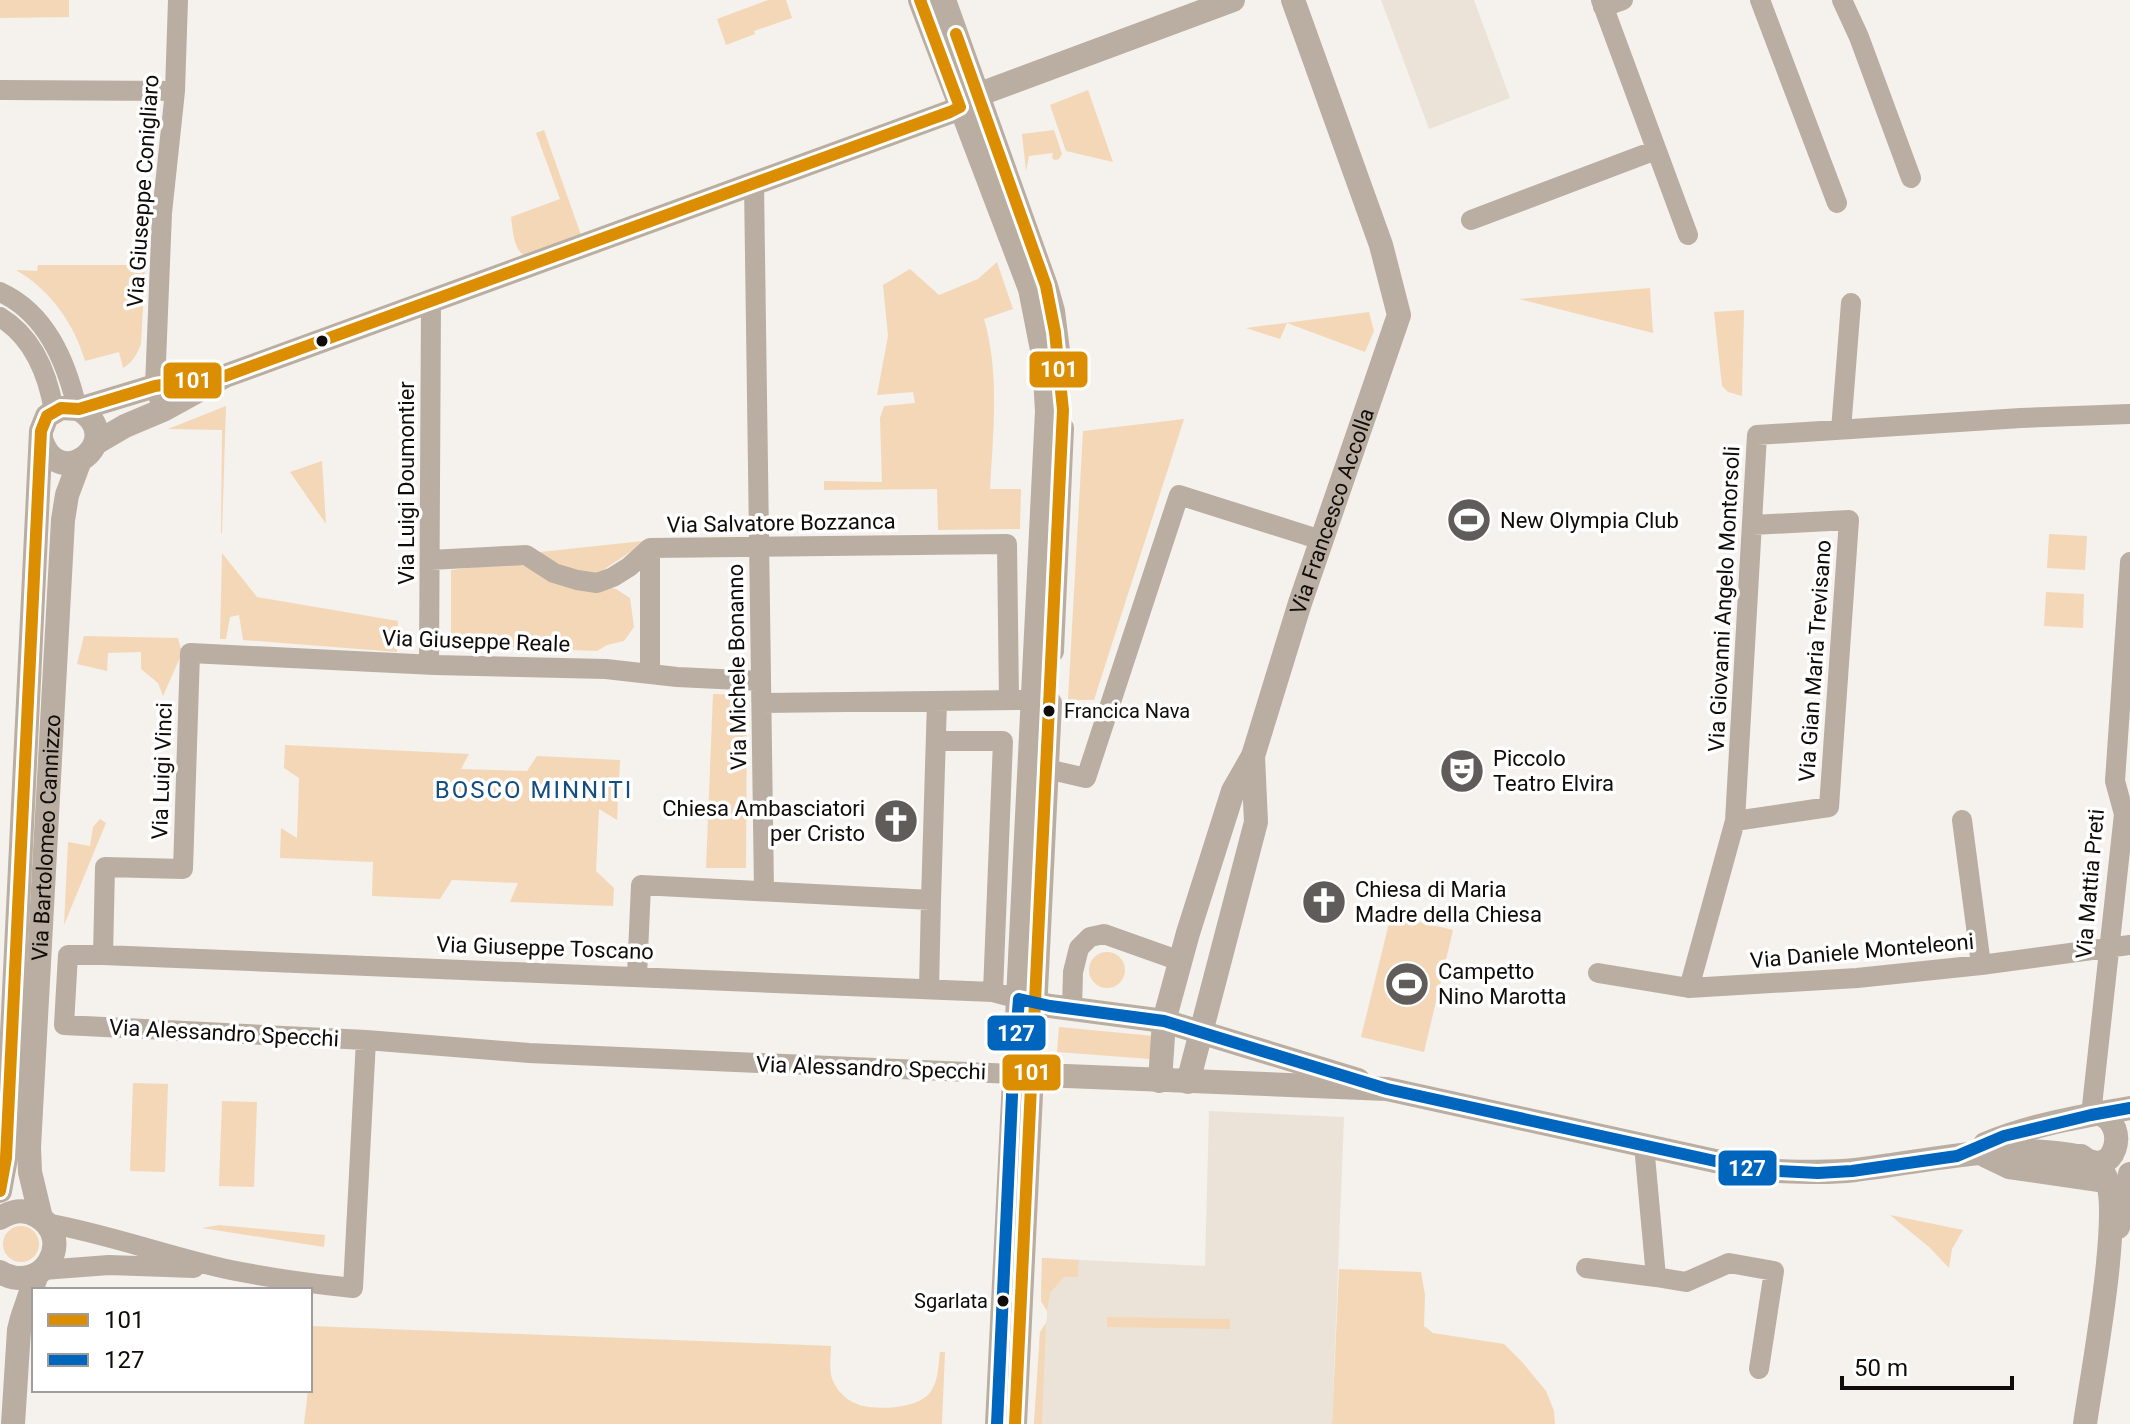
<svg xmlns="http://www.w3.org/2000/svg" width="2130" height="1424" font-family="Roboto,sans-serif">
	<style>
		.built { fill: #ebe3d8 }
		.green { fill: #f4d7b7 }
		.lines { fill: none; stroke-linecap: round; stroke-linejoin: round }
		.minor { stroke: #b9aea1; stroke-width: 20 }
		.tertiary { stroke: #b9aea1; stroke-width: 24 }
		.bus-1-casing { stroke: #fff; stroke-width: 18 }
		.bus-2-casing { stroke: #fff; stroke-width: 18 }
		.bus-1 { stroke: #db8e02; stroke-width: 12 }
		.bus-2 { stroke: #0065bd; stroke-width: 12 }
		.bus-dot { fill: #0f0c0a; stroke: #fff; stroke-width: 3 }
		.labels { text-anchor: middle; dominant-baseline: central; stroke-width: 7; stroke-linejoin: round; paint-order: stroke }
		.bus-label { font-size: 20px; fill: #0f0c0a; stroke: #fff; text-anchor: start }
		.street-label { font-size: 22px; fill: #0f0c0a; stroke: #fff }
		.poi-label { font-size: 22px; fill: #0f0c0a; stroke: #fff; text-anchor: start }
		.neighbourhood-label { font-size: 24px; letter-spacing: 2px; fill: #144e7f; stroke: #fff }
		.line-badge { stroke: #fff; stroke-width: 3 }
		.badge-label { font-size: 22px; text-anchor: middle; font-weight: bold; fill: #fff }
	</style>
	<rect width="100%" height="100%" fill="#f5f1ec"/>
	<path class="built" d="M1381 0H1474L1510 98 1429 129Z
		M1209 1111 1344 1117 1332 1424H1034L1040 1332 1046 1323 1047 1317V1311L1041 1301 1042 1258 1205 1266Z"/>
	<path class="green" d="M0 0H69V17L0 18Z
		M768 0H786L792 18 754 31 755 34 726 45 717 19Z
		M1088 90 1113 162 1066 151 1050 105Z
		M544 130 581 235 526 257C513 249 513 231 511 217L560 199 536 133Z
		M1054 130 1062 154 1059 159 1055 160 1052 158 1053 153 1029 156 1026 171 1022 134Z
		M135 249 146 253 141 344C137 354 133 362 123 368L119 352 85 361C74 323 50 290 16 270L37 271 38 265H133Z
		M997 262 1013 309 984 319C1000 374 993 432 990 489H1021L1020 529 938 530 937 489 824 490V481L882 482 880 418 884 406 915 403 913 392 877 395 888 336 883 285 910 269 939 295 978 279Z
		M1650 288 1653 333 1519 299Z
		M1744 310 1742 396 1728 392 1722 386 1714 312Z
		M1369 312 1374 331 1365 352 1287 323 1280 339 1246 328Z
		M226 406 222 533H221L222 430 168 429Z
		M1184 419 1094 700H1068L1083 431Z
		M322 461 326 524 290 472Z
		M2049 534 2087 536 2085 570 2047 568Z
		M643 541C628 556 610 563 595 577L555 569 540 552Z
		M222 553 257 597 398 621 397 652 243 640 239 615 230 617 226 639H220Z
		M512 563 616 589 630 598 634 627 624 641 607 645 597 651 469 646 456 643 451 635V570Z
		M2046 592 2084 594 2083 628 2044 626Z
		M84 636 178 638 182 653 163 696 158 683 141 669V652L108 653 107 671 77 664Z
		M713 694 747 695 746 868H706Z
		M285 745 469 754 461 769 527 771 537 756 620 760 617 820 599 809 596 871 614 888 613 906 510 902 518 883 452 880 440 899 372 896 373 862 280 858 281 828 297 838 299 778 284 768Z
		M100 819 106 823 64 925 68 842 90 846 93 827Z
		M1391 915 1453 930 1424 1052 1361 1037Z
		M1089 970a18 18 0 1 1 36 0a18 18 0 1 1-36 0Z
		M1059 1027 1154 1036 1150 1059 1057 1052Z
		M133 1083 168 1084 165 1172 130 1171Z
		M222 1101 257 1102 254 1187 219 1186Z
		M1890 1215 1963 1230 1952 1249 1949 1268 1929 1247Z
		M219 1225 325 1235 324 1247 202 1228Z
		M3 1244a18 18 0 1 1 36 0a18 18 0 1 1-36 0Z
		M1042 1258 1079 1260 1078 1277H1064L1050 1293 1047 1311 1041 1301Z
		M1339 1269 1421 1272 1425 1295 1424 1326 1433 1333 1504 1344 1523 1363 1546 1391 1554 1411 1555 1424H1332Z
		M1107 1317 1230 1319V1329L1107 1327Z
		M1046 1323 1042 1424H1034L1040 1332Z
		M310 1326 831 1346C831 1357 828 1373 834 1383 838 1392 848 1401 857 1404 875 1411 915 1409 929 1394 939 1382 938 1366 940 1352H945L942 1424H304L308 1390H310L313 1349 310 1345Z"/>
	<g class="lines">
		<path class="minor" d="M1601 0 1688 235
			M1760 0 1837 203
			M1842 0 1859 37 1911 178
			M1603 7 1623 0
			M0 90 175 91
			M754 184 764 891
			M1471 220 1656 150
			M0 292C46 313 66 361 77 408
			M0 317C33 337 48 375 54 411
			M163 410 155 386 162 213 175 91 178 0
			M1841 430 1851 303
			M650 548V673
			M430 560 526 555 554 573 577 580 597 583 613 577 629 567 650 548 1007 544 1009 700
			M429 665 431 301
			M762 703 1022 700
			M936 741H1003L993 992
			M1047 769 1086 778 1179 495 1321 540
			M1962 820 1981 965
			M1735 821 1829 807 1849 520 1753 525
			M931 900 937 701
			M103 955 105 867 183 869 190 653 435 665 606 669 677 677 761 681
			M1598 973 1689 988 1857 978 1981 965 2130 945
			M637 976 641 885 931 900 929 989
			M1689 988 1735 821 1757 435 2021 418 2130 414
			M1072 1009 1073 972 1079 948 1090 937 1104 934 1180 961
			M1013 1074 529 1053 366 1040 64 1025 68 955H103L993 992 1019 999
			M2091 1115 2124 814 2115 781 2130 562
			M1644 1145 1656 1277 1686 1282 1729 1263 1774 1271 1759 1369
			M46 1223C109 1234 169 1257 231 1270 271 1278 312 1284 353 1288L366 1040
			M1586 1268 1656 1277
			M43 1270 109 1265 194 1268"/>
		<g class="tertiary">
			<path d="M920 0 1030 289 1044 360 1047 411 997 1424"/>
			<path d="M944 0 1046 286 1053 311 1059 359"/>
			<path d="M41 439C58 495 129 440 79 409"/>
			<path d="M96 443 125 426 163 410 225 376 950 112 988 91 1233 0"/>
			<path d="M1052 651 1062 428"/>
			<path d="M1021 1000 1050 1006 1164 1021 1358 1080"/>
			<path d="M1016 1074 1387 1089 1756 1170C1789 1171 1822 1174 1855 1170 1931 1161 2007 1141 2082 1157"/>
			<path d="M1160 1081 1164 1021 1188 933 1233 791 1253 756"/>
			<path id="s1" d="M1188 1082 1256 822 1253 756 1300 603 1399 315 1381 245 1293 0"/>
			<path d="M1985 1144C2031 1125 2081 1116 2130 1108"/>
			<path d="M1986 1156 2009 1167 2106 1181"/>
			<path d="M2081 1156C2115 1182 2130 1125 2100 1114"/>
			<path d="M0 1191 6 1158 41 431 47 416 61 408 79 409 155 386 210 378"/>
			<path d="M0 1218C12 1211 24 1208 37 1216 76 1238 43 1297 0 1272"/>
			<path id="s2" d="M41 1218 30 1172 29 1147 63 520 67 495 80 460"/>
			<path d="M2118 1227 2123 1211 2130 1174"/>
			<path d="M13 1424 19 1330 22 1318 37 1274"/>
			<path d="M1015 1424 1050 703"/>
			<path d="M2085 1424C2091 1380 2124 1208 2105 1176 2102 1171 2096 1166 2092 1162"/>
		</g>
		<g class="bus-1-casing">
			<path id="bus-1" d="M956 34 1046 286 1055 332 1063 410 1015 1424
				M0 1191 6 1158 41 431 47 416 61 408 79 409 155 386 225 376 950 112 960 107 920 0"/>
		</g>
		<g class="bus-2-casing">
			<path id="bus-2" d="M997 1424 1013 1074 1019 999 1050 1006 1164 1021 1387 1089 1756 1170 1818 1173 1852 1171 1957 1156 2004 1136 2091 1115 2130 1108"/>
		</g>
		<use href="#bus-1" class="bus-1"/>
		<use href="#bus-2" class="bus-2"/>
	</g>
	<defs>
		<g id="stadium-disc" transform="scale(2.3)"><circle r="9.5" fill="#605c59" stroke="#fff"/><path d="M0-5a6.5 5 0 1 0 0 10a6.5 5 0 1 0 0-10ZM-3.5-1.8h7v3.6h-7Z" fill="#fff"/></g>
		<g id="theatre-disc" transform="scale(2.3)"><circle r="9.5" fill="#605c59" stroke="#fff"/><path d="M-5-5.5Q0-4 5-5.5V0Q5 5 0 6Q-5 5-5 0ZM-3.3-2.5H-1v1.5H-3.3ZM1-2.5H3.3v1.5H1ZM-2.8 1Q0 5.5 2.8 1Z" fill="#fff"/></g>
		<g id="church-disc" transform="scale(2.3)"><circle r="9.5" fill="#605c59" stroke="#fff"/><path d="M-1.2-6h2.4v3.5h3.3v2.4h-3.3V6h-2.4V-.1h-3.3v-2.4h3.3Z" fill="#fff"/></g>
	</defs>
	<g fill-rule="evenodd">
		<use href="#stadium-disc" x="1469" y="520"/>
		<use href="#theatre-disc" x="1462" y="771"/>
		<use href="#church-disc" x="896" y="821"/>
		<use href="#church-disc" x="1324" y="902"/>
		<use href="#stadium-disc" x="1407" y="984"/>
	</g>
	<g class="bus-dot">
		<circle cx="322" cy="341" r="7"/>
		<circle cx="1049" cy="711" r="7"/>
		<circle cx="1003" cy="1301" r="7"/>
	</g>
	<g class="labels">
		<g class="bus-label">
			<text x="1064" y="711">Francica Nava</text>
			<text x="988" y="1301" text-anchor="end">Sgarlata</text>
		</g>
		<g class="street-label">
			<text transform="translate(143 191) rotate(-86)">Via Giuseppe Conigliaro</text>
			<text transform="translate(406 483) rotate(-90)">Via Luigi Doumontier</text>
			<text stroke="none"><textPath href="#s1" startOffset="592">Via Francesco Accolla</textPath></text>
			<text transform="translate(781 523) rotate(-1)">Via Salvatore Bozzanca</text>
			<text transform="translate(1724 599) rotate(-87)">Via Giovanni Angelo Montorsoli</text>
			<text transform="translate(476 641) rotate(2)">Via Giuseppe Reale</text>
			<text transform="translate(1815 661) rotate(-86)">Via Gian Maria Trevisano</text>
			<text transform="translate(737 667) rotate(-91)">Via Michele Bonanno</text>
			<text transform="translate(162 771) rotate(-88)">Via Luigi Vinci</text>
			<text stroke="none"><textPath href="#s2" startOffset="382">Via Bartolomeo Cannizzo</textPath></text>
			<text transform="translate(2090 884) rotate(-85)">Via Mattia Preti</text>
			<text transform="translate(545 948) rotate(2)">Via Giuseppe Toscano</text>
			<text transform="translate(1862 951) rotate(-5)">Via Daniele Monteleoni</text>
			<text transform="translate(224 1033) rotate(3)">Via Alessandro Specchi</text>
			<text transform="translate(871 1068) rotate(2)">Via Alessandro Specchi</text>
		</g>
		<g class="poi-label">
			<text x="1500" y="520">New Olympia Club</text>
			<text x="1493" y="758">Piccolo<tspan x="1493" dy="25">Teatro Elvira</tspan></text>
			<text x="865" y="808" text-anchor="end">Chiesa Ambasciatori<tspan x="865" dy="25">per Cristo</tspan></text>
			<text x="1355" y="889">Chiesa di Maria<tspan x="1355" dy="25">Madre della Chiesa</tspan></text>
			<text x="1438" y="971">Campetto<tspan x="1438" dy="25">Nino Marotta</tspan></text>
		</g>
		<g class="neighbourhood-label">
			<text x="534" y="790">BOSCO MINNITI</text>
		</g>
	</g>
	<g class="line-badge">
		<rect x="1028" y="350" width="61" height="39" rx="8" fill="#db8e02"/>
		<rect x="162" y="361" width="61" height="39" rx="8" fill="#db8e02"/>
		<rect x="986" y="1014" width="61" height="38" rx="8" fill="#0065bd"/>
		<rect x="1001" y="1053" width="61" height="39" rx="8" fill="#db8e02"/>
		<rect x="1717" y="1149" width="61" height="38" rx="8" fill="#0065bd"/>
	</g>
	<g class="badge-label">
		<text x="1059" y="377">101</text>
		<text x="193" y="388">101</text>
		<text x="1016" y="1041">127</text>
		<text x="1032" y="1080">101</text>
		<text x="1747" y="1176">127</text>
	</g>
	<rect x="32" y="1288" width="280" height="104" fill="#ffffff" stroke="#9f9e9d" stroke-width="2"/>
	<rect x="48" y="1314" width="40" height="12" fill="#db8e02" stroke="#9f9e9d" stroke-width="2"/>
	<text x="104" y="1328" font-size="24" fill="#0f0c0a">101</text>
	<rect x="48" y="1354" width="40" height="12" fill="#0065bd" stroke="#9f9e9d" stroke-width="2"/>
	<text x="104" y="1368" font-size="24" fill="#0f0c0a">127</text>
	<path d="M1842 1376v12h170v-12" fill="none" stroke="#0f0c0a" stroke-width="4"/>
	<text x="1854" y="1376" font-size="24" fill="#0f0c0a" stroke="#ffffff" stroke-width="6" paint-order="stroke">50 m</text>
</svg>
